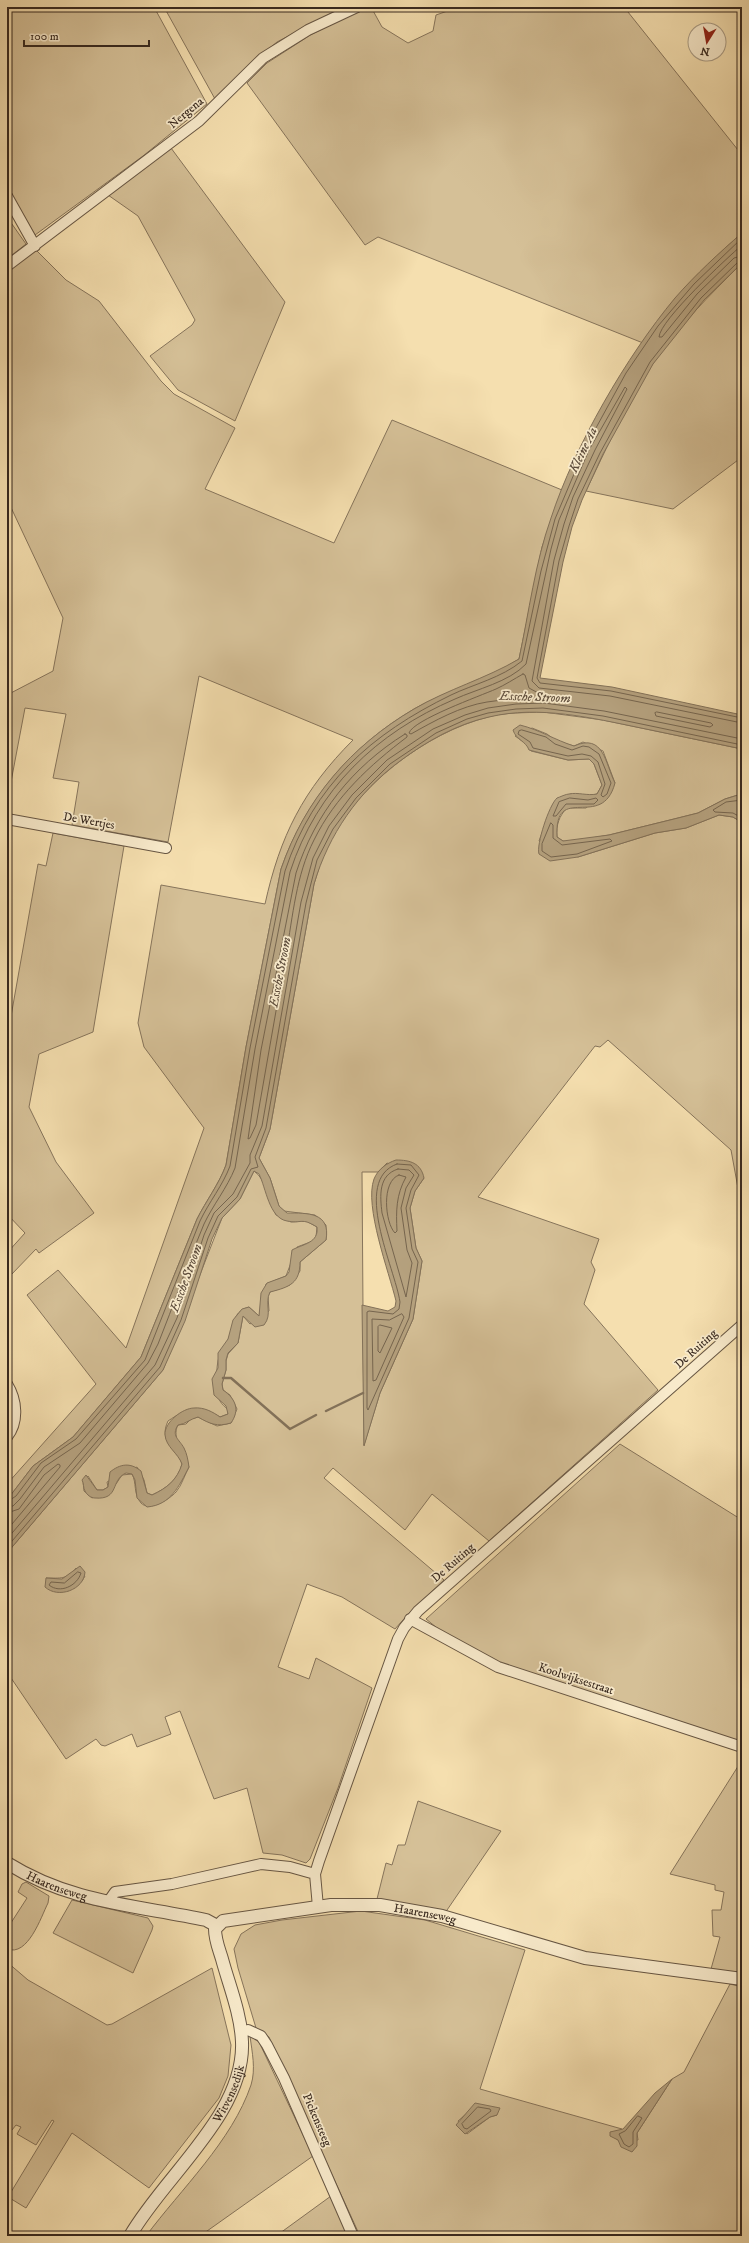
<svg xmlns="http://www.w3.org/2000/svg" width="749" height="2243" font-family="'IM FELL DW Pica',serif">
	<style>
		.green { fill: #d5c097; stroke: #86745b; fill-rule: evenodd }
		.water { fill: #b5a17e; stroke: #837158 }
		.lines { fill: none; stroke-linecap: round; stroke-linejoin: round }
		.shore { stroke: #76654e; stroke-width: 1 }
		.stream { stroke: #837158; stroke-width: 2.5 }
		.minor-casing { stroke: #675643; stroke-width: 12 }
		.tertiary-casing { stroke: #675643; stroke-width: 14 }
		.minor { stroke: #f8eacb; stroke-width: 10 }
		.tertiary { stroke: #f8eacb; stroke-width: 12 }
		.labels { text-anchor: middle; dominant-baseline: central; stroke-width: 3.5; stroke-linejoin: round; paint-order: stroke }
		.street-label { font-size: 12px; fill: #38291f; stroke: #f8eacb }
		.water-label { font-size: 13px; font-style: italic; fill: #5e4d3c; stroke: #f8eacb }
	</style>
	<rect width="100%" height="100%" fill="#f5dfaf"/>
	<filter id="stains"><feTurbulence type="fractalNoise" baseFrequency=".005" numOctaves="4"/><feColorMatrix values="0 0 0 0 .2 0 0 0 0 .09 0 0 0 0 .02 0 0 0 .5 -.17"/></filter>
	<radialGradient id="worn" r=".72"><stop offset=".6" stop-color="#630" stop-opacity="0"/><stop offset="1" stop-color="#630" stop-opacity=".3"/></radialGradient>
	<path class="green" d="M7 7H154L207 104 143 156 35 235 7 187Z
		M164 7H282L288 11 291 7H343L277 42 261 55 215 99Z
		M368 7H371L382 27 408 43 433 31 436 15 459 7H624L742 155V233C705 266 669 301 643 343L378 237 365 245 247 83 267 63 312 34Z
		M171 148 285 302 235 421 178 390 150 356 192 325 195 320 138 216 108 195Z
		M7 217 26 244 7 259Z
		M36 250 66 280 99 301 161 381 174 394 235 428 205 489 334 543 392 420 562 490 542 547 519 659C509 665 500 671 490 676 465 687 438 695 414 709 351 746 305 800 281 869L246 1047 226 1165C219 1184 206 1201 197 1219L141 1357 73 1437 33 1466 7 1500V1484L96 1384 27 1295 58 1270 126 1348 204 1128 144 1047 138 1023 161 885 265 904C280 836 303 790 353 740L199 676 168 842 72 825 79 782 53 778 66 714 25 708 7 803V695L53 671 63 618 7 499V271Z
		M742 263V457L673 509 586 491C606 449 626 405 652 365 677 327 710 295 742 263Z
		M543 712 603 720 742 749V797L738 795 725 799 698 813 674 819 609 835 569 842 563 841 557 837C556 825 559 816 567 808H586L615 783 603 751 583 742 574 746 556 741 547 734 532 728 515 736 528 745 531 751 568 760 589 759 594 764 602 785 597 794 588 796 570 794 550 811 539 841 578 857 655 833 686 828 719 815 733 817 741 822 742 1210 731 1150 608 1040 600 1047 595 1046 478 1197 599 1239 591 1262 595 1270 584 1304 658 1390 489 1541 432 1494 405 1530 333 1468 324 1478 444 1580 410 1612 395 1629 342 1597 307 1584 278 1667 309 1679 316 1658 372 1688 338 1788 310 1859 306 1863 282 1855 263 1853 247 1788 214 1799 180 1711 165 1717 171 1734 137 1747 132 1734 105 1746 101 1745 96 1739 66 1759 7 1672V1553L163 1370 222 1218 240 1199 254 1171C267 1180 268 1201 276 1215L291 1222 306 1221 317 1227 316 1237 313 1241 297 1247 286 1276 266 1284 259 1316 249 1307C234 1311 234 1322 230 1335 228 1343 221 1349 219 1357 216 1365 215 1393 220 1401 222 1405 226 1407 228 1410V1414L220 1417C200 1405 187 1408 168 1421 158 1442 177 1448 182 1464 178 1480 167 1488 152 1495L147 1493 144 1480 137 1467 107 1482 108 1487 103 1490H97L88 1476 83 1481 84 1491 92 1498 116 1484 122 1475 132 1474C137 1483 133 1494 141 1503 149 1512 170 1499 176 1492 182 1485 185 1474 189 1467 184 1455 171 1437 178 1425L186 1424 191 1419 198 1417 217 1426 231 1423 237 1409 230 1395 223 1390 222 1384 226 1370V1361L228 1354 238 1343 243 1316 250 1324 269 1311 268 1296 270 1292 290 1285 300 1271V1262L326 1240V1225L315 1215 284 1211 279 1206 270 1178 259 1158 270 1129 314 884C318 872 321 859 327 847 355 787 425 733 488 717 506 712 525 713 543 712ZM387 1163 424 1178 415 1191 410 1208 416 1248 422 1261 413 1319 380 1393 364 1445 362 1172H378ZM76 1568 85 1576 82 1581 68 1591 46 1578C60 1578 67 1580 76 1568Z
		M53 833 124 846 93 1032 39 1054 29 1107 56 1162 94 1213 39 1253 36 1249 11 1275 7 1271V1253L25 1233 7 1214V1039L38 864 46 866Z
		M620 1444 742 1520V1744L479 1662 426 1619Z
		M742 1760V1973L711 1969 720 1937 713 1936 712 1910H721L724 1892 715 1890V1885L670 1874Z
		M418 1801 501 1831 445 1913 377 1899 386 1863 392 1865 398 1845H405Z
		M26 1882 49 1896 48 1903C41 1917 28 1957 7 1949V1929L27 1898 18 1892 22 1884Z
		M72 1900 148 1918 153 1926 152 1930 133 1973 53 1933Z
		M361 1911 425 1920 525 1950 480 2089 622 2129 615 2138 618 2140H638L637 2133 672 2079 684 2072 730 1984 742 1987V2236H360L269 2037 256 2028 238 1968 234 1949 241 1934 255 1925 282 1920ZM473 2108 497 2115 490 2117 467 2134 458 2121Z
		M7 1962 28 1980 107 2025 112 2024 212 1968 231 2045 228 2076 219 2098 149 2188 72 2133 26 2208 8 2197 54 2121 52 2120 36 2145 17 2134 21 2127 16 2125 12 2130 7 2127Z
		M250 2036 259 2042 313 2156 200 2236H146C181 2189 232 2141 251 2085 256 2069 252 2052 250 2036Z
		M331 2196 349 2236H276Z"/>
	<path class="water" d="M742 233V263L704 300 653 364 603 454 582 500 572 527 563 562 540 678 612 687 742 715V749C708 742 675 735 641 728 592 718 539 705 489 717 457 724 427 741 400 761 358 792 329 834 314 884L270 1129 259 1158 270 1178 279 1206 287 1213C307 1213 331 1212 326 1240L300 1262C300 1283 290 1287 270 1292 264 1304 273 1314 264 1325L255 1327 243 1316 238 1343 228 1353 226 1360V1370L222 1384 223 1390C236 1399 240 1410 231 1423 217 1427 210 1424 198 1417 190 1419 186 1424 178 1425 171 1436 179 1439 184 1448 187 1454 188 1460 189 1467 179 1486 171 1505 147 1507L137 1498 135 1480 132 1474 126 1473C110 1480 120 1500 95 1498 91 1498 87 1495 85 1491 83 1488 84 1483 82 1480L86 1475 97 1490H103L108 1487 110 1472C120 1464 130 1462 141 1471L147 1493 152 1495C167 1488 177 1480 182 1464 178 1453 166 1447 165 1435 164 1422 183 1408 194 1408 204 1407 213 1412 220 1417L228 1414 226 1406 214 1395 212 1379 218 1368V1353L228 1339 233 1320 242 1309 249 1307 259 1316 261 1293 267 1283 286 1276 289 1272 292 1250C303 1244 319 1243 317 1227 301 1217 302 1224 287 1221 269 1218 266 1188 259 1174L254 1171 240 1199 222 1218 212 1239 185 1321 163 1370 7 1553V1500L33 1466 73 1437 141 1357 197 1219C206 1201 219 1184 226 1165L246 1047 281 869C305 799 351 746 414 709 448 689 485 679 519 659 529 612 535 563 551 518 575 445 626 357 675 298 696 274 719 253 742 233Z
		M520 725C540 730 555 740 574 746 604 733 605 763 615 783 602 832 554 781 557 837L563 841 609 835 674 819 698 813 725 799 738 795 742 797V825L741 822 733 817 719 815 686 828 655 833 578 857 550 861 539 854C536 845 549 805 557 798 560 797 566 794 569 794 578 792 587 796 597 794L602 785 594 764 589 759 568 760 529 750C526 741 516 740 513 730Z
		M396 1160C410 1160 421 1163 424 1178L415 1191 410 1208 416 1248 422 1261 413 1319 380 1393 364 1446 362 1305 388 1311 395 1307 396 1301C389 1272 364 1206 374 1179 378 1169 387 1163 396 1160Z
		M80 1566 85 1572C84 1590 58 1599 45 1587L46 1578 62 1579Z
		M672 2079 637 2133V2146L632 2152 621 2147 618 2140 610 2136V2132L623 2129 655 2093Z
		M475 2103 500 2108 497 2115 490 2117 465 2134 456 2125Z"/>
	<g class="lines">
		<path class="shore" d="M742 245C727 258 660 320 659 337H662L697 294 734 258 742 256
			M742 261 738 262 701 298 650 362 600 453 578 499 569 526 559 561 537 678 540 683 611 691 742 718
			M523 674 525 675 529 688 540 694V697C522 699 505 699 487 702 461 706 434 721 411 734L409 733C413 720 480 696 496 689 505 685 514 679 523 674Z
			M657 712 711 723 713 725 710 727 656 716 655 713Z
			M522 730 546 737 555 744 572 750 583 746 589 747 599 754 611 783 607 794 603 797 601 795 605 784 598 762 591 756 582 754 568 756 533 748 530 742 518 734 519 731Z
			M405 734 407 735V737C370 765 335 797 314 840 296 875 293 916 286 954 276 1011 266 1068 256 1125L250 1138 248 1139 261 1050 296 873C315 814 352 767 405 734Z
			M570 798 588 800 596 798 598 800 594 804H566L556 816H553L559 802Z
			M742 800 726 802 713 810 715 812 733 813 742 818
			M551 823 553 825V838L562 845 610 839 612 841 577 854 551 857 542 851V844Z
			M397 1164 411 1165 419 1175 411 1190 406 1208 412 1249 418 1262 409 1318 368 1410 367 1408V1312L369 1311 393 1314 399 1309 400 1302C395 1268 351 1180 397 1164Z
			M398 1169 409 1170 414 1175 406 1188 401 1208 407 1250 412 1263 406 1297 382 1213C380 1196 378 1175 398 1169Z
			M399 1175 406 1177C396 1195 396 1211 397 1231L395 1233C385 1223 381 1181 399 1175Z
			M402 1314 404 1317 376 1380 373 1381 372 1319 389 1320Z
			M380 1325 392 1328 380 1353 378 1351V1327Z
			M7 1502 16 1496 41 1463 76 1439 145 1360 200 1221C209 1202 223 1185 230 1166L250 1048 285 871C314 784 371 734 451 695 474 684 501 678 522 661L541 571 555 519 585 448 626 373 658 326 694 284 742 238
			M7 1507 13 1506 20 1499 44 1467 80 1443 148 1363 158 1344C174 1305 187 1263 204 1224 213 1205 227 1188 235 1168L255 1049 290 872C317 789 376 733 455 699 477 689 509 682 526 664L551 549 559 520 589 450 625 387 627 389 595 450 573 497 564 524 554 560 532 681 539 688 610 696 742 723
			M7 1513 19 1509 44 1475 58 1464 60 1465V1467L7 1530
			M7 1539 155 1365 177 1318 204 1235 214 1213 233 1194 250 1163V1155L262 1126 301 902 313 858 329 826 352 795 387 760 433 729 465 715 488 708 516 704 544 703 604 711 742 739
			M7 1547 160 1367 181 1320 208 1238 218 1216 237 1197 251 1169 258 1167 255 1157 266 1128 306 903 317 860 333 829 356 798 390 764 436 733 467 719 488 713 516 709 543 708 603 716 742 745
			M78 1572 81 1573C77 1586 60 1594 49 1585L51 1582 64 1583Z
			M478 2107 490 2109 491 2111 467 2129 464 2128 462 2124Z
			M638 2116 642 2118 633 2132V2144L629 2147 624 2144 619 2134 625 2131Z"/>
		<path class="stream" d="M223 1378H231L290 1429 316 1415
			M326 1411 363 1393"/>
		<g class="minor-casing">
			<path id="minor" d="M7 196 35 246
				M7 266 199 121 263 58 308 30 357 7
				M7 819 166 848
				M7 1384C17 1400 19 1422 7 1437
				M410 1619 498 1667 742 1747
				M108 1902 115 1892 172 1884 261 1864 290 1867 315 1874
				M318 1907 315 1874 319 1861 398 1639 404 1628 418 1611 742 1325
				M241 2032 248 2030 261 2036 267 2045 284 2078 353 2236"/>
		</g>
		<g class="tertiary-casing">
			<g id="tertiary">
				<path id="s1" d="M7 1863C71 1903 135 1905 206 1920L217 1926"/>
				<path id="s2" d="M130 2236C164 2176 245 2114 242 2042 241 2014 229 1985 222 1959 219 1949 215 1940 215 1929L223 1921 331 1905H380L442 1916 585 1958 742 1979"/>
			</g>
		</g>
		<use href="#minor" class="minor"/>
		<use href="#tertiary" class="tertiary"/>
	</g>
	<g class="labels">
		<g class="street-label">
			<text transform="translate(186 113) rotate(-40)">Nergena</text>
			<text transform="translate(89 821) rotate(10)">De Wertjes</text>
			<text transform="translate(696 1349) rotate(-42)">De Ruiting</text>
			<text transform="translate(453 1563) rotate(-41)">De Ruiting</text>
			<text transform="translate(576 1679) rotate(18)">Koolwijksestraat</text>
			<text stroke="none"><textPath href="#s1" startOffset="55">Haarenseweg</textPath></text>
			<text stroke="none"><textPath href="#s2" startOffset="560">Haarenseweg</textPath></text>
			<text stroke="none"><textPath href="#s2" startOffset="174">Witvensedijk</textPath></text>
			<text transform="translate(317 2120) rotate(67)">Pickensteeg</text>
		</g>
		<g class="water-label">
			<text transform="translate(583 450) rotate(-64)">Kleine Aa</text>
			<text transform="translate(535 697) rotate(2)">Essche Stroom</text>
			<text transform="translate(280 972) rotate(-79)">Essche Stroom</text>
			<text transform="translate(186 1278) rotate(-70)">Essche Stroom</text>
		</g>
	</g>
	<rect width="749" height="2243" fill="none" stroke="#f5dfaf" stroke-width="24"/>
	<rect x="8" y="8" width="733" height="2227" fill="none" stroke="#38291f" stroke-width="2"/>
	<rect x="12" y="12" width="725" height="2219" fill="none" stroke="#38291f"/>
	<g transform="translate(707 42) rotate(191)"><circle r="19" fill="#f8eacb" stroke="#ab9d86"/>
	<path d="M0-3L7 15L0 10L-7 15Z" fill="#8f2418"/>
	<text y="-6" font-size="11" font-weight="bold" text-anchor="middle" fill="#38291f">N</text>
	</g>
	<path d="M24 40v6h125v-6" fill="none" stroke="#38291f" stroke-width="2"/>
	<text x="30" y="40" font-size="12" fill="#38291f" stroke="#f8eacb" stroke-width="3" paint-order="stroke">100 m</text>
	<rect width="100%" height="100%" filter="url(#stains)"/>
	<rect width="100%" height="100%" fill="url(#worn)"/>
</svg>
